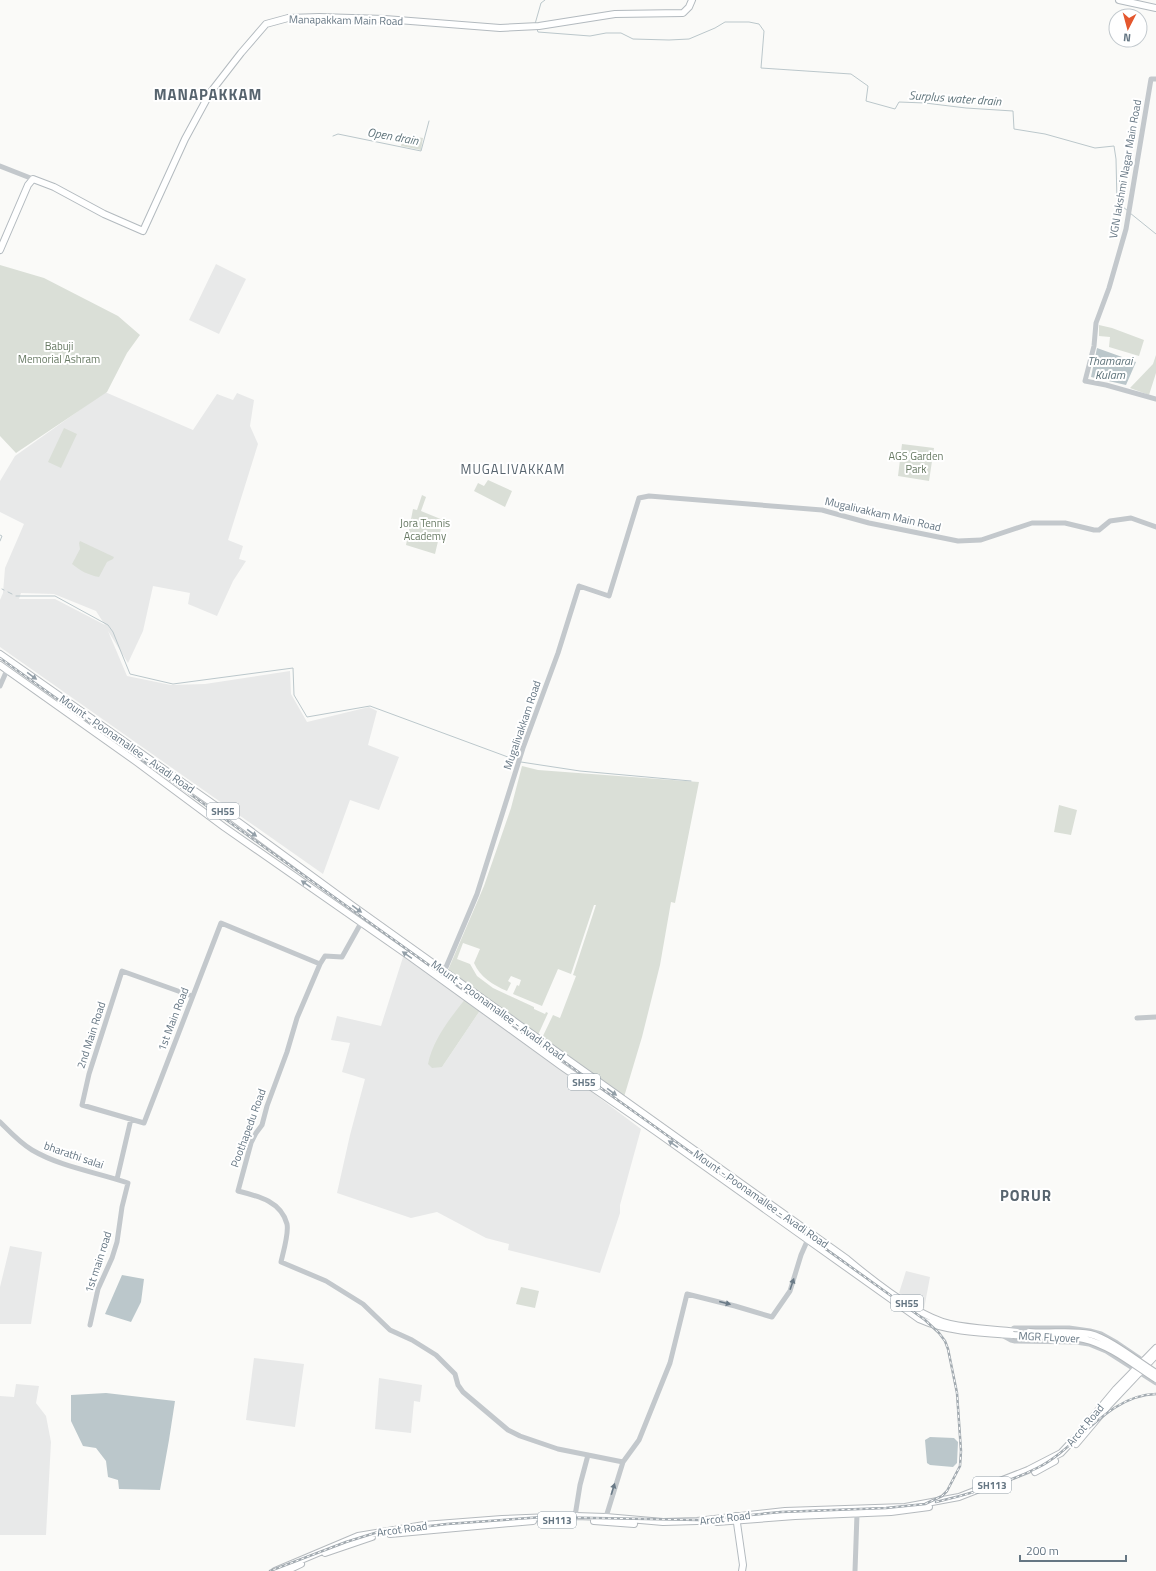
<svg xmlns="http://www.w3.org/2000/svg" width="1156" height="1571" font-family="'Titillium Web',sans-serif">
	<style>
		.built { fill: #e8e9e9; fill-rule: evenodd }
		.green { fill: #dadfd7 }
		.water { fill: #bbc7cb }
		.lines { fill: none; stroke-linecap: round; stroke-linejoin: round }
		.stream { stroke: #bbc7cb; stroke-width: 1 }
		.secondary-casing { stroke: #b3babf; stroke-width: 8 }
		.primary-casing { stroke: #b5babe; stroke-width: 8 }
		.tertiary { stroke: #c3c8cc; stroke-width: 5 }
		.secondary { stroke: #fff; stroke-width: 6 }
		.primary { stroke: #fff; stroke-width: 6 }
		.rail-casing { stroke: #a2aab0; stroke-width: 2.5 }
		.rail { stroke: #fff; stroke-width: 1; stroke-dasharray: 3; stroke-linecap: butt }
		.primary-bridge-casing { stroke: #b5babe; stroke-width: 8; stroke-linecap: butt }
		.primary-bridge { stroke: #fff; stroke-width: 6 }
		.oneway { fill: #939fa8 }
		.oneway2 { fill: #6a7a87 }
		.labels { text-anchor: middle; dominant-baseline: central; stroke-width: 4; stroke-linejoin: round; paint-order: stroke }
		.shield { fill: #fff; stroke: #939fa8; stroke-width: 1 }
		.shield-label { font-size: 10px; font-weight: bold; fill: #657683 }
		.street-label { font-size: 11px; fill: #657683; stroke: #fff }
		.park-label { font-size: 11px; fill: #687a64; stroke: #fff }
		.water-label { font-size: 12px; font-style: italic; fill: #60757c; stroke: #fff }
		.quarter-label { font-size: 13px; letter-spacing: 1px; fill: #57646e; stroke: #fff }
		.district-label { font-size: 15px; font-weight: bold; letter-spacing: 1px; fill: #57646e; stroke: #fff }
	</style>
	<rect width="100%" height="100%" fill="#fafaf8"/>
	<path class="built" d="M216 264 246 279 219 334 189 320Z
		M105 392 193 430 217 394 233 400 237 393 254 400 250 426 258 444 228 540 243 546 239 559 246 561 233 581 217 616 188 604 190 593 153 586 143 631 128 663 108 631 127 676 171 685 205 684 290 671 291 694 307 722 369 707 377 711 368 745 399 757 379 810 350 800 323 874 0 647V600L3 593 5 568 24 524 0 512V481L15 456ZM21 593 54 594 96 611 105 625 55 599H19Z
		M404 954 466 998 442 1067 481 1009 641 1129 620 1205V1213L600 1273 508 1250 509 1244 486 1238 437 1212 411 1218 337 1193 350 1135 365 1079 342 1072 350 1043 331 1040 337 1016 381 1026Z
		M10 1246 42 1252 31 1324H0V1287Z
		M906 1271 930 1277 924 1309 899 1293Z
		M254 1358 304 1364 295 1427 246 1420Z
		M379 1378 422 1385 420 1402 414 1401 411 1433 375 1429Z
		M16 1384 39 1386 36 1403 46 1416 51 1442 46 1535H0V1396L14 1397Z"/>
	<path class="green" d="M404 135 423 138 421 150 401 146Z
		M0 265 44 278 118 316 140 335 127 353 107 392 16 453 0 436Z
		M1099 325 1112 328 1144 340 1139 356 1109 347 1110 337 1099 336Z
		M1156 355V373L1149 395 1130 388 1153 364Z
		M64 428 77 434 61 468 48 462Z
		M902 444 934 448 929 481 898 476Z
		M488 480 512 491 505 507 474 491 478 483 484 486Z
		M422 495 426 497 421 511 443 520 435 554 406 545 413 509 417 510Z
		M80 541 114 557 113 559 107 562 99 577C88 575 81 571 72 564L80 549 79 543Z
		M522 766 538 770 699 782 675 903 671 902 660 965 642 1037 624 1097 542 1038 553 1015 560 1018 576 976 573 975 596 905H594L571 974 558 969 542 1006 513 994 517 985 519 986 521 980 511 976 508 981 511 983 507 991C493 985 480 977 474 963L480 949 463 943 457 959 470 964 477 976 493 988 534 1007V1009L545 1014 546 1012 548 1013 538 1035 448 970 484 886 511 808Z
		M1059 805 1077 810 1071 835 1054 832Z
		M466 998 481 1009 442 1067 432 1068 428 1064C433 1039 451 1017 466 998Z
		M521 1287 539 1291 535 1308 516 1304Z"/>
	<path class="water" d="M1097 348 1136 362 1126 385 1091 377Z
		M122 1275 144 1279 141 1302 131 1322 105 1314Z
		M106 1393 175 1401 169 1440 160 1490 119 1489 118 1480 108 1477 106 1461 96 1448 83 1446 71 1421V1395Z
		M930 1437 954 1438 958 1442 957 1463 953 1467 930 1465 927 1463 925 1440Z"/>
	<g class="lines">
		<path class="stream" d="M535 24 541 3 545 0
			M537 29 538 32 590 36 606 33H621L633 39 669 40 689 39 715 28 725 22H749L759 24 764 31 761 68 851 74 868 86 866 101 895 109 899 102 925 103 966 108 1013 111 1014 129 1045 134 1095 148 1114 146 1116 159 1117 202 1128 211
			M333 136 338 134 421 151 429 121
			M1130 213 1156 234
			M0 535 2 536 0 541
			M2 589 4 590
			M8 592 12 594
			M16 596H55L108 625 113 632 130 674 173 684 293 668 294 695 307 717 370 706 516 760
			M521 762 580 771 691 781"/>
		<g class="secondary-casing">
			<path id="secondary" d="M1119 0 1156 8
				M0 250 28 185 33 179 54 187 104 214 143 231 185 139 210 93 241 53 266 24 288 18 319 17 385 19 500 28 539 26 615 14 683 13 689 7 692 0
				M736 1516 743 1565 742 1571"/>
		</g>
		<g class="primary-casing">
			<path id="primary" d="M0 654 229 815 353 906 847 1259C872 1280 919 1317 950 1324 972 1329 995 1329 1017 1332
				M0 665 138 763 224 827 409 956 561 1066 655 1131 919 1319C948 1332 982 1333 1013 1335
				M1076 1444 1108 1406 1156 1355
				M1035 1472 1055 1461
				M594 1521 634 1524
				M717 1522 795 1516 891 1512 929 1507
				M390 1534 533 1521
				M325 1553 372 1537
				M275 1571 358 1536 424 1525 502 1519 575 1516 606 1517 663 1522 697 1521 785 1511 905 1507 959 1497 1028 1470 1061 1453 1076 1437 1116 1389 1156 1348
				M286 1571 301 1564"/>
		</g>
		<path class="tertiary" d="M1156 79H1151L1126 229 1109 288 1096 323 1094 346 1085 381 1106 385 1156 399
			M0 166 33 179
			M0 686 7 670
			M361 923 342 957 325 956 320 964 297 1018 287 1052 267 1106 262 1125 256 1133 251 1143 238 1191C258 1196 281 1201 287 1224 289 1233 283 1253 281 1262L326 1281 363 1304 390 1330 412 1340 436 1355 455 1374 458 1385 463 1392 508 1430 520 1436 558 1449 623 1462
			M441 979 477 894 523 748 558 653 579 586 609 596 639 498 649 496 822 510 869 523 958 541 981 540 1032 523H1065L1094 530H1099L1110 521 1131 518 1156 527
			M192 996 122 971 89 1074 82 1105 144 1123 221 923 320 964
			M1137 1018 1156 1017
			M0 1122C10 1132 20 1143 32 1150 61 1167 96 1172 128 1183L122 1207 117 1242 112 1258 98 1289 90 1325
			M117 1179 131 1119
			M1010 1331 1014 1328H1069L1090 1331 1101 1334 1117 1343 1145 1362
			M1002 1335 1011 1340 1015 1341 1076 1342 1089 1344 1106 1351 1156 1383
			M575 1516 580 1485 588 1455
			M606 1517 623 1462 639 1440 670 1363 687 1294 735 1306 772 1317 790 1291 801 1255 808 1239
			M855 1571 857 1514"/>
		<use href="#secondary" class="secondary"/>
		<use href="#primary" class="primary"/>
		<g class="rail-casing">
			<path id="rail" d="M0 658 925 1320 939 1333 945 1341 948 1349 957 1393 961 1451 960 1466 947 1491 942 1496 925 1504 886 1508 781 1512 699 1520 543 1517 447 1524 378 1532 346 1542 270 1571
				M936 1502C970 1494 1005 1484 1037 1468 1078 1448 1107 1395 1156 1394"/>
		</g>
		<use href="#rail" class="rail"/>
		<g class="primary-bridge-casing">
			<path id="primary-bridge" d="M1029 1332C1049 1334 1070 1330 1090 1334 1110 1339 1138 1362 1156 1373
				M1013 1335C1036 1337 1061 1334 1084 1339 1110 1345 1134 1365 1156 1379"/>
		</g>
		<use href="#primary-bridge" class="primary-bridge"/>
	</g>
	<defs><path id="oneway-solid" d="M-6-.8H1V-3.2L6.5 0L1 3.2V.8H-6Z"/></defs>
	<g class="oneway">
		<use href="#oneway-solid" transform="translate(32 676) rotate(36)"/>
		<use href="#oneway-solid" transform="translate(252 833) rotate(36)"/>
		<use href="#oneway-solid" transform="translate(306 884) rotate(-145)"/>
		<use href="#oneway-solid" transform="translate(357 909) rotate(36)"/>
		<use href="#oneway-solid" transform="translate(407 955) rotate(-145)"/>
		<use href="#oneway-solid" transform="translate(612 1092) rotate(36)"/>
		<use href="#oneway-solid" transform="translate(673 1144) rotate(-145)"/>
	</g>
	<g class="oneway2">
		<use href="#oneway-solid" transform="translate(792 1284) rotate(-71)"/>
		<use href="#oneway-solid" transform="translate(725 1303) rotate(14)"/>
		<use href="#oneway-solid" transform="translate(613 1489) rotate(-73)"/>
	</g>
	<g class="labels">
		<g class="shield">
			<rect x="207" y="803" width="32" height="16" rx="3"/>
			<rect x="568" y="1074" width="32" height="16" rx="3"/>
			<rect x="891" y="1295" width="32" height="16" rx="3"/>
			<rect x="973" y="1477" width="38" height="16" rx="3"/>
			<rect x="538" y="1512" width="38" height="16" rx="3"/>
		</g>
		<g class="shield-label">
			<text x="223" y="811">SH55</text>
			<text x="584" y="1082">SH55</text>
			<text x="907" y="1303">SH55</text>
			<text x="992" y="1485">SH113</text>
			<text x="557" y="1520">SH113</text>
		</g>
		<g class="street-label">
			<text transform="translate(346 20) rotate(1)">Manapakkam Main Road</text>
			<text transform="translate(1125 169) rotate(-80)">VGN lakshmi Nagar Main Road</text>
			<text transform="translate(883 514) rotate(13)">Mugalivakkam Main Road</text>
			<text transform="translate(522 725) rotate(-71)">Mugalivakkam Road</text>
			<text transform="translate(127 744) rotate(35)">Mount - Poonamallee - Avadi Road</text>
			<text transform="translate(498 1010) rotate(36)">Mount - Poonamallee - Avadi Road</text>
			<text transform="translate(173 1019) rotate(-69)">1st Main Road</text>
			<text transform="translate(91 1035) rotate(-72)">2nd Main Road</text>
			<text transform="translate(248 1128) rotate(-70)">Poothapedu Road</text>
			<text transform="translate(74 1155) rotate(19)">bharathi salai</text>
			<text transform="translate(761 1199) rotate(35)">Mount - Poonamallee - Avadi Road</text>
			<text transform="translate(98 1262) rotate(-72)">1st main road</text>
			<text transform="translate(1049 1337) rotate(3)">MGR FLyover</text>
			<text transform="translate(1085 1425) rotate(-50)">Arcot Road</text>
			<text transform="translate(725 1518) rotate(-7)">Arcot Road</text>
			<text transform="translate(402 1529) rotate(-8)">Arcot Road</text>
		</g>
		<g class="park-label">
			<text x="59" y="346">Babuji<tspan x="59" dy="13">Memorial Ashram</tspan></text>
			<text x="916" y="456">AGS Garden<tspan x="916" dy="13">Park</tspan></text>
			<text x="425" y="523">Jora Tennis<tspan x="425" dy="13">Academy</tspan></text>
		</g>
		<g class="water-label">
			<text transform="translate(955 98) rotate(4)">Surplus water drain</text>
			<text transform="translate(393 136) rotate(10)">Open drain</text>
			<text x="1110" y="360">Thamarai<tspan x="1110" dy="14">Kulam</tspan></text>
		</g>
		<g class="quarter-label">
			<text x="513" y="469">MUGALIVAKKAM</text>
		</g>
		<g class="district-label">
			<text x="208" y="94">MANAPAKKAM</text>
			<text x="1026" y="1195">PORUR</text>
		</g>
	</g>
	<g transform="translate(1128 28) rotate(186)"><circle r="19" fill="#ffffff" stroke="#c1c8cd"/>
	<path d="M0-3L7 15L0 10L-7 15Z" fill="#e4572e"/>
	<text y="-6" font-size="11" font-weight="bold" text-anchor="middle" fill="#657683">N</text>
	</g>
	<path d="M1020 1555v6h106v-6" fill="none" stroke="#657683" stroke-width="2"/>
	<text x="1026" y="1555" font-size="12" fill="#657683" stroke="#ffffff" stroke-width="3" paint-order="stroke">200 m</text>
</svg>
